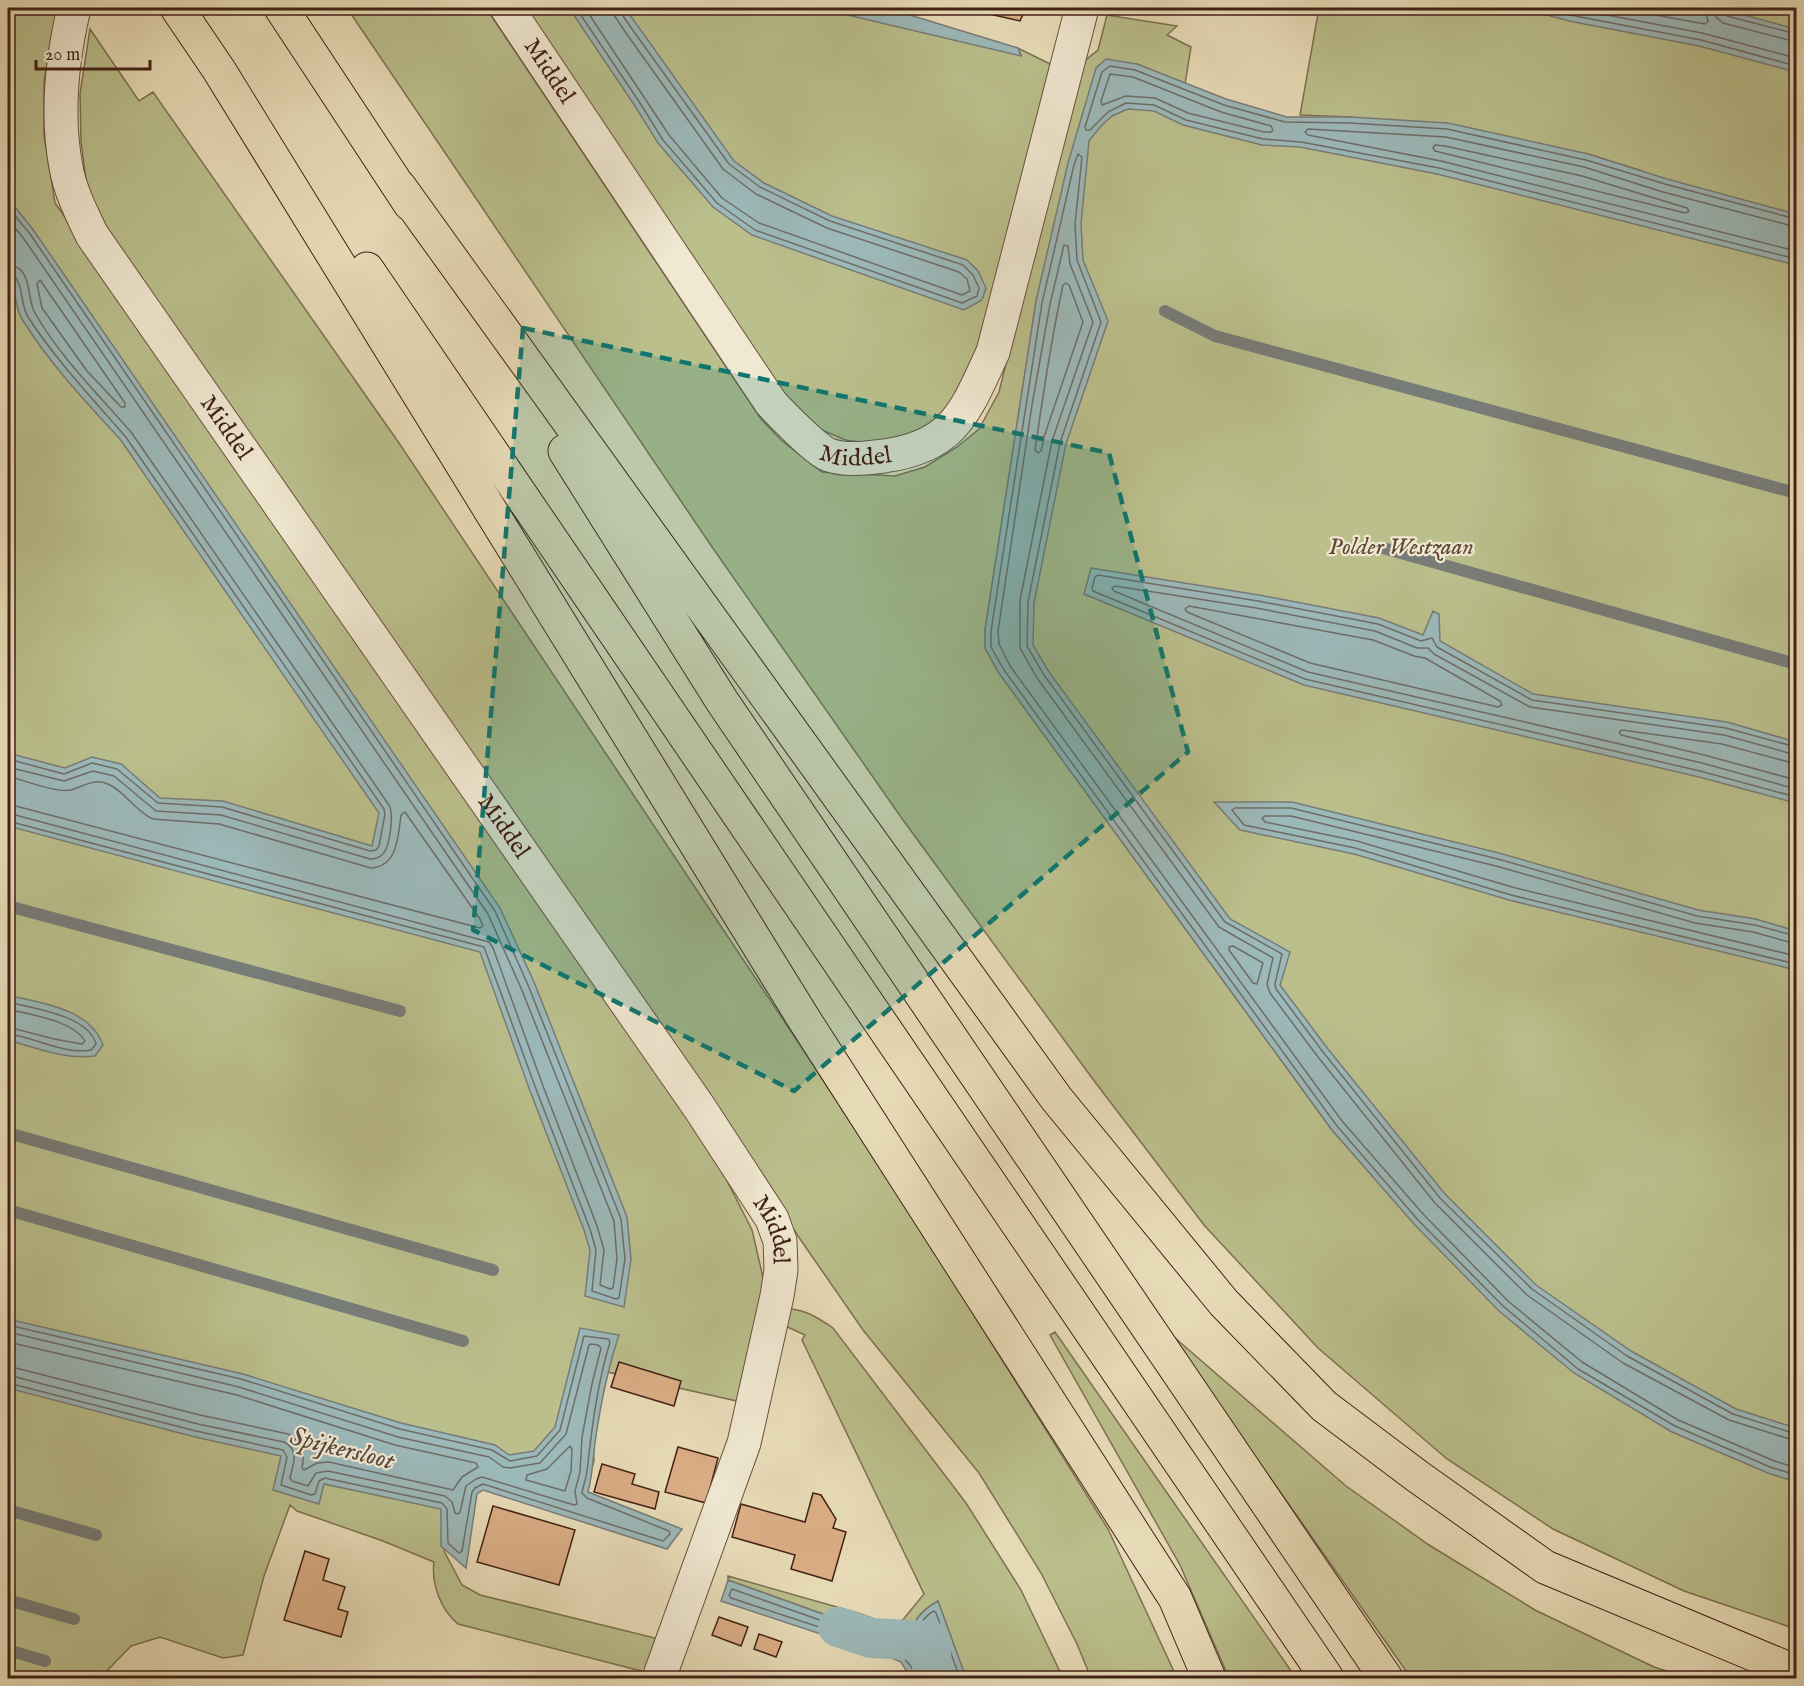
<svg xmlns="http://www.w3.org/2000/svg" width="1804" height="1686" font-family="'IM FELL English',serif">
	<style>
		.green { fill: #babf8c; stroke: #7e7050; stroke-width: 1.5; fill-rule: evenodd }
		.water { fill: #9cb9ba; stroke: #787c78; stroke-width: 1.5 }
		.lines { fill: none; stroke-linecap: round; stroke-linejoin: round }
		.shore { stroke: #6e6d68; stroke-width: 1.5 }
		.stream { stroke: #787c78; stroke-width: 12 }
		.canal { stroke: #9cb9ba; stroke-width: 40 }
		.building { fill: #dbae86; stroke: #412115; stroke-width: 1.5 }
		.minor-casing { stroke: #6b503e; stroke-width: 35 }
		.highway-casing { stroke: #412115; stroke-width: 35 }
		.minor { stroke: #f0e8d1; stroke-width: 33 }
		.highway { stroke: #e8dcb8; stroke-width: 33 }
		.marked { fill: #0f766e; fill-opacity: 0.2; stroke: #0f766e; stroke-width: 4.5; stroke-dasharray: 12 8; stroke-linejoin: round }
		.labels { text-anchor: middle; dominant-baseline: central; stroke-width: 4.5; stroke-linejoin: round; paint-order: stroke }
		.street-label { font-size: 24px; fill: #412115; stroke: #f0e8d1 }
		.park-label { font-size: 24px; font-style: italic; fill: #5f4833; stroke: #f0e8d1 }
		.water-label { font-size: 26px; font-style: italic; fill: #58473e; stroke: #f0e8d1 }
	</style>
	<rect width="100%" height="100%" fill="#e8dcb8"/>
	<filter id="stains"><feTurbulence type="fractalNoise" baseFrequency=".00333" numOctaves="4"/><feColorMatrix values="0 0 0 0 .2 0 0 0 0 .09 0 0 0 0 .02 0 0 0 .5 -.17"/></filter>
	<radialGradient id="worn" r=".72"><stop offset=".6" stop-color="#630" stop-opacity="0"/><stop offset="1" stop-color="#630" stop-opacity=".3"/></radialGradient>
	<path class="green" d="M8 8H57L44 82V135L55 203 716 1159 752 1230 765 1286 737 1401 607 1372 593 1445 594 1461 580 1505 475 1484 452 1544 444 1551 462 1585 480 1595 667 1641 653 1674 458 1624C441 1610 431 1584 434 1562L383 1541 297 1511 290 1505 264 1576 243 1655 223 1658 160 1637 131 1646 100 1678H8Z
		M347 8H486L761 419 781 440 822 472 895 476 925 467 957 447 979 429 999 392 1022 299 980 370 939 425 876 444 845 440 808 424 785 400 523 8H883L1021 55 1018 48 1050 64 1079 74 1082 63 1098 50 1107 15 1177 26 1167 35 1191 47 1185 84 1137 64 1292 135 1642 171 1588 154 1350 117 1300 115 1319 8H1522L1559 18 1533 8H1796V1629L1684 1591 1553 1529 1447 1459 1318 1348 1204 1225 1092 1078 903 820 710 544ZM1036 303 1001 674 1401 1208 1332 1130 1023 706 999 673 985 648V630Z
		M90 29 139 101 153 92 399 443 802 1048 922 1232 1108 1529 1177 1678H1091L1077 1644 1041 1573 979 1473 863 1330 800 1239 753 1166 114 248 88 196 81 141 80 94Z
		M784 1308C804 1309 817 1317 833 1328L966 1503 1021 1590 1063 1678H966L938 1601C918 1612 913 1623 904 1643L728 1580V1576L858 1613 897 1627 924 1594 802 1340 805 1335 781 1324Z
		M1167 1331 1346 1486 1429 1545 1535 1610 1654 1667 1688 1678H1411Z
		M1055 1332 1296 1678H1229L1180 1565 1050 1335Z"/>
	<path class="water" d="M569 8H625L734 161 764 183 832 216 967 260 978 271 986 288 982 300 964 310 752 235 713 207 658 143 635 106Z
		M818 8H887L1018 48 1021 56Z
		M1522 8H1718L1796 29V72L1699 46 1569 21Z
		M1106 59 1137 64 1226 99 1287 117H1350L1448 123 1588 154 1667 179 1796 214V265L1437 174 1300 147 1262 145 1183 125 1154 111 1128 109 1112 116 1101 126 1089 141 1081 224 1083 260 1108 321 1066 444 1034 603 1033 645 1049 672 1230 919 1290 952 1280 985 1328 1049 1445 1194 1536 1285 1631 1351 1736 1409 1796 1428V1482L1768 1473 1672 1432 1574 1373 1499 1311 1414 1224 1332 1130 1023 706 999 673 985 648V630L1036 301 1068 163 1096 68Z
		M8 198 34 231 500 908 534 982 627 1217 631 1259 624 1307 585 1296 590 1250 584 1230 530 1091 480 952 8 826V753L65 768 92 757 121 764 160 798 223 801 372 846 379 813 120 439C85 401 49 363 22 319 14 306 17 289 8 275Z
		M1091 568 1259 595 1379 618 1423 635 1433 611 1439 614 1440 641 1533 694 1727 722 1796 742V803L1699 777 1304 685 1084 594Z
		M1214 802H1292L1499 853 1698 910 1756 919 1796 931V970L1509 900 1354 854 1240 830Z
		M8 995C40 1003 90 1008 103 1045L95 1056C66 1060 36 1048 8 1040Z
		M8 1319 243 1374 401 1423 495 1445 509 1455 534 1451 555 1427 580 1328 619 1335C608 1368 601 1402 596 1436 593 1455 593 1473 588 1492L682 1529 667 1549 483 1490 477 1494 466 1568 441 1546V1509L324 1484 319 1504 273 1490 281 1456 195 1437 8 1388Z
		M728 1580 903 1643C914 1624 918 1612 938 1601L966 1678H911L901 1662 887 1656 721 1601Z"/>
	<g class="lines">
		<path class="shore" d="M576 8 640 103 663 140 717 203 755 230 962 303 977 296 979 288 973 275 963 265 830 221 760 187 729 164 632 29 621 13V8
			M585 8 669 135 722 198 759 223 962 295 970 291 967 279 959 272 827 228 756 194 723 169 626 33 614 15 613 8
			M1543 8 1570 15 1701 40 1796 66
			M1570 8 1702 33 1796 58
			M1617 8 1705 24 1708 21 1705 8
			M1714 8 1716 17 1723 23 1796 42
			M1722 8 1723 13 1727 16 1796 34
			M1110 74 1133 77 1221 112 1271 126 1273 130 1271 132H1264L1188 113 1155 98 1126 96 1102 105 1101 101Z
			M1435 145 1445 146 1582 176 1687 208 1689 211 1685 213 1435 151 1433 148Z
			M8 207 30 234 495 911 528 985 621 1219 625 1259 619 1298 616 1299 592 1291 596 1250 590 1229 536 1089 484 947 8 821
			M8 219 24 239 488 914 521 988 614 1221 617 1259 613 1288 610 1289 600 1285 604 1250 597 1226 543 1086 493 948 489 942 8 813
			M1796 219 1665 184 1586 160 1447 129 1350 123 1285 122 1224 105 1135 70 1110 66 1102 72 1085 127 1086 130H1090L1108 112 1126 103 1154 105 1186 120 1263 139 1301 142 1439 168 1796 259
			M1796 227 1663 192 1584 167 1446 137 1308 129 1305 132 1308 135 1441 161 1796 251
			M8 265C33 266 26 298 35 313 60 357 98 394 131 432L389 805C394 814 390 846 383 854 379 858 375 859 370 859L221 815 156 811 114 776 93 771 64 781 8 767
			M8 273 13 274C24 286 20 304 28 317 56 360 91 397 125 436L384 809 385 814 379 846 376 850 370 851 222 807 158 803 117 769 92 763 64 774 8 759
			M40 280 125 403V407H121L87 371 42 308 37 284Z
			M1066 283 1069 285 1083 322 1044 437 1041 451 1038 453 1035 450C1043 395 1051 339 1063 285Z
			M1189 606 1373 640 1414 656 1425 658 1500 701 1502 705 1498 707 1310 663 1187 612 1185 609Z
			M1796 747 1726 728 1532 700 1437 647 1432 638 1421 641 1378 624 1258 601 1098 575 1095 577 1092 588 1093 591 1305 679 1700 771 1796 797
			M1796 755 1724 735 1530 707 1434 654 1428 648H1417L1375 631 1256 608 1115 586 1112 588 1114 591 1308 672 1702 763 1796 789
			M1796 764 1722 744 1622 730 1619 732 1621 735 1704 755 1796 780
			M8 776C23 780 56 793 71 790 85 786 95 777 110 785 126 793 136 812 153 819L219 824 371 868C398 866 398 836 401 815L405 812 480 919 483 926 480 928 8 804
			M1796 936 1755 925 1697 916 1498 859 1291 808H1235L1232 810 1244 825 1355 848 1511 895 1796 964
			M1796 944 1753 932 1695 923 1496 866 1291 816H1265L1262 818 1265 822 1357 841 1512 887 1796 956
			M1233 946 1263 963 1257 984 1253 983 1229 950V947Z
			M8 1002C32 1008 88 1015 96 1044L91 1050C63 1055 35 1037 8 1034
			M8 1009C30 1015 73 1020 85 1041L82 1044 54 1039 8 1027
			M8 1325 241 1379 400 1429 492 1450 510 1461 537 1456 560 1430 584 1336 608 1339 610 1342C597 1385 592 1427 587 1471 586 1479 583 1486 582 1493L587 1498 669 1531 670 1534 663 1541 483 1484 475 1488 472 1492 462 1551 459 1553 448 1543 447 1509 442 1503 325 1478 319 1481 315 1494 311 1495 281 1485 287 1457 283 1450 196 1431 8 1383
			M8 1332 239 1387 398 1437 489 1457 503 1467 510 1468 540 1463 566 1434 589 1345 591 1344 598 1345 601 1348 592 1384 582 1437 580 1472 575 1491 577 1504 574 1505 482 1477 476 1479 466 1486 460 1512 458 1514 455 1513 452 1502 445 1496 328 1471 316 1473 308 1486 292 1481 290 1478C293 1464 300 1450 284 1442L198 1424 8 1375
			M8 1342 237 1395 395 1445 476 1463 478 1467 462 1477 453 1490 329 1462 317 1463 304 1470 302 1468C305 1453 303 1442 288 1434L200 1415 8 1366
			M1796 1434 1733 1414 1627 1356 1532 1289 1440 1198 1323 1052 1276 989 1275 984 1282 954 1225 922 1044 675 1027 646 1028 602 1060 443 1101 322 1077 260 1075 224 1082 157 1078 154 1074 165 1042 303 991 631V647L1004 670 1028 703 1337 1126 1418 1220 1503 1306 1578 1369 1675 1426 1770 1467 1796 1475
			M1796 1441 1729 1420 1623 1363 1527 1295 1435 1203 1318 1057 1270 993 1267 984 1273 958 1219 927 1037 678 1020 648V600L1052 441 1093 322 1070 264 1068 246 1064 245 1050 304 1032 405 998 631 999 644 1010 666 1342 1121 1424 1215 1508 1301 1582 1362 1678 1420 1772 1460 1796 1468
			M570 1446 572 1449 571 1471 565 1491 526 1480 527 1475 547 1469Z
			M732 1589 879 1641 880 1645 877 1646 731 1598 729 1595Z
			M915 1678C913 1665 904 1657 893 1652L891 1649 894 1647 903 1649 908 1647C916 1635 920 1618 934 1611L936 1613 960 1678
			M923 1678 922 1671 912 1654 926 1629 931 1625 933 1627 952 1678
			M932 1678 931 1669 923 1655 929 1647 932 1648 943 1678"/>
		<path class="stream" d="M1165 311 1215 336 1796 493
			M1383 548 1796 664
			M8 906 400 1011
			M8 1133 493 1270
			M8 1210 463 1341
			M8 1510 96 1535
			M8 1600 74 1619
			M8 1650 45 1661"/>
		<path class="canal" d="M838 1627 871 1638 930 1641 933 1678"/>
	</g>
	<path class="building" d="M977 8H1026L1020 21 976 11Z
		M619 1362 681 1381 674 1406 611 1387Z
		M678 1447 718 1458 706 1503 665 1492Z
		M602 1464 635 1474 632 1484 659 1492 655 1509 594 1492Z
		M813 1493 821 1495 836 1519 833 1528 846 1532 832 1581 791 1569 795 1555 732 1537 741 1504 805 1522Z
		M493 1506 575 1530 559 1585 477 1562Z
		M305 1551 329 1559 323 1580 345 1587 338 1609 348 1612 341 1637 284 1620Z
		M719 1617 748 1627 741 1646 712 1635Z
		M759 1634 782 1642 776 1657 754 1649Z"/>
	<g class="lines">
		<g class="minor-casing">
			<g id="minor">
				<path id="s1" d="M74 8C62 59 56 115 66 167 70 191 82 214 92 235L699 1107 772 1219 780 1241 781 1270 777 1296 744 1443 659 1678"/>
				<path id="s2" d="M507 8 771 403C781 414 818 452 829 455 846 461 867 458 884 456 955 446 965 412 993 352L1082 8"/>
			</g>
		</g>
		<g class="highway-casing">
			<path id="highway" d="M177 8 219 70 802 1016 1175 1598 1209 1678
				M281 8 410 204
				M399 186 1056 1098 1224 1303 1324 1406 1417 1476 1545 1567 1796 1672
				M367 269 1327 1678
				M565 451 722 701 1386 1678"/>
		</g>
		<use href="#minor" class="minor"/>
		<use href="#highway" class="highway"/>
	</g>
	<path class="marked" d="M523 328 1109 453 1188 752 794 1091 473 930Z"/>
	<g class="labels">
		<g class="street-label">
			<text stroke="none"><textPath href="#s2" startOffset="76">Middel</textPath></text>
			<text stroke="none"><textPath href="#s1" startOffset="468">Middel</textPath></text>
			<text stroke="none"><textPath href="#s2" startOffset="580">Middel</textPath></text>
			<text stroke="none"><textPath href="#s1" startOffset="954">Middel</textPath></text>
			<text stroke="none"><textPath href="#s1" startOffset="1440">Middel</textPath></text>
		</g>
		<g class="park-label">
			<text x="1401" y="547">Polder Westzaan</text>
		</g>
		<g class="water-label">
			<text transform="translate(342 1449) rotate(14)">Spijkersloot</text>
		</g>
	</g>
	<rect width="1804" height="1686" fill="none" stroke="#e8dcb8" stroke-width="30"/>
	<rect x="9" y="9" width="1786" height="1668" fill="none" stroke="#412115" stroke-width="3"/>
	<rect x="15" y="15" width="1774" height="1656" fill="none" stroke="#412115" stroke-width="1.5"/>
	<path d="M36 60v9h114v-9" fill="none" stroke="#412115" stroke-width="3"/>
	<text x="45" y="60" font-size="18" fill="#412115" stroke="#f0e8d1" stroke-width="4.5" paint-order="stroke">20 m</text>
	<rect width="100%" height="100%" filter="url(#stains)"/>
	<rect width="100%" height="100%" fill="url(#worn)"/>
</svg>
